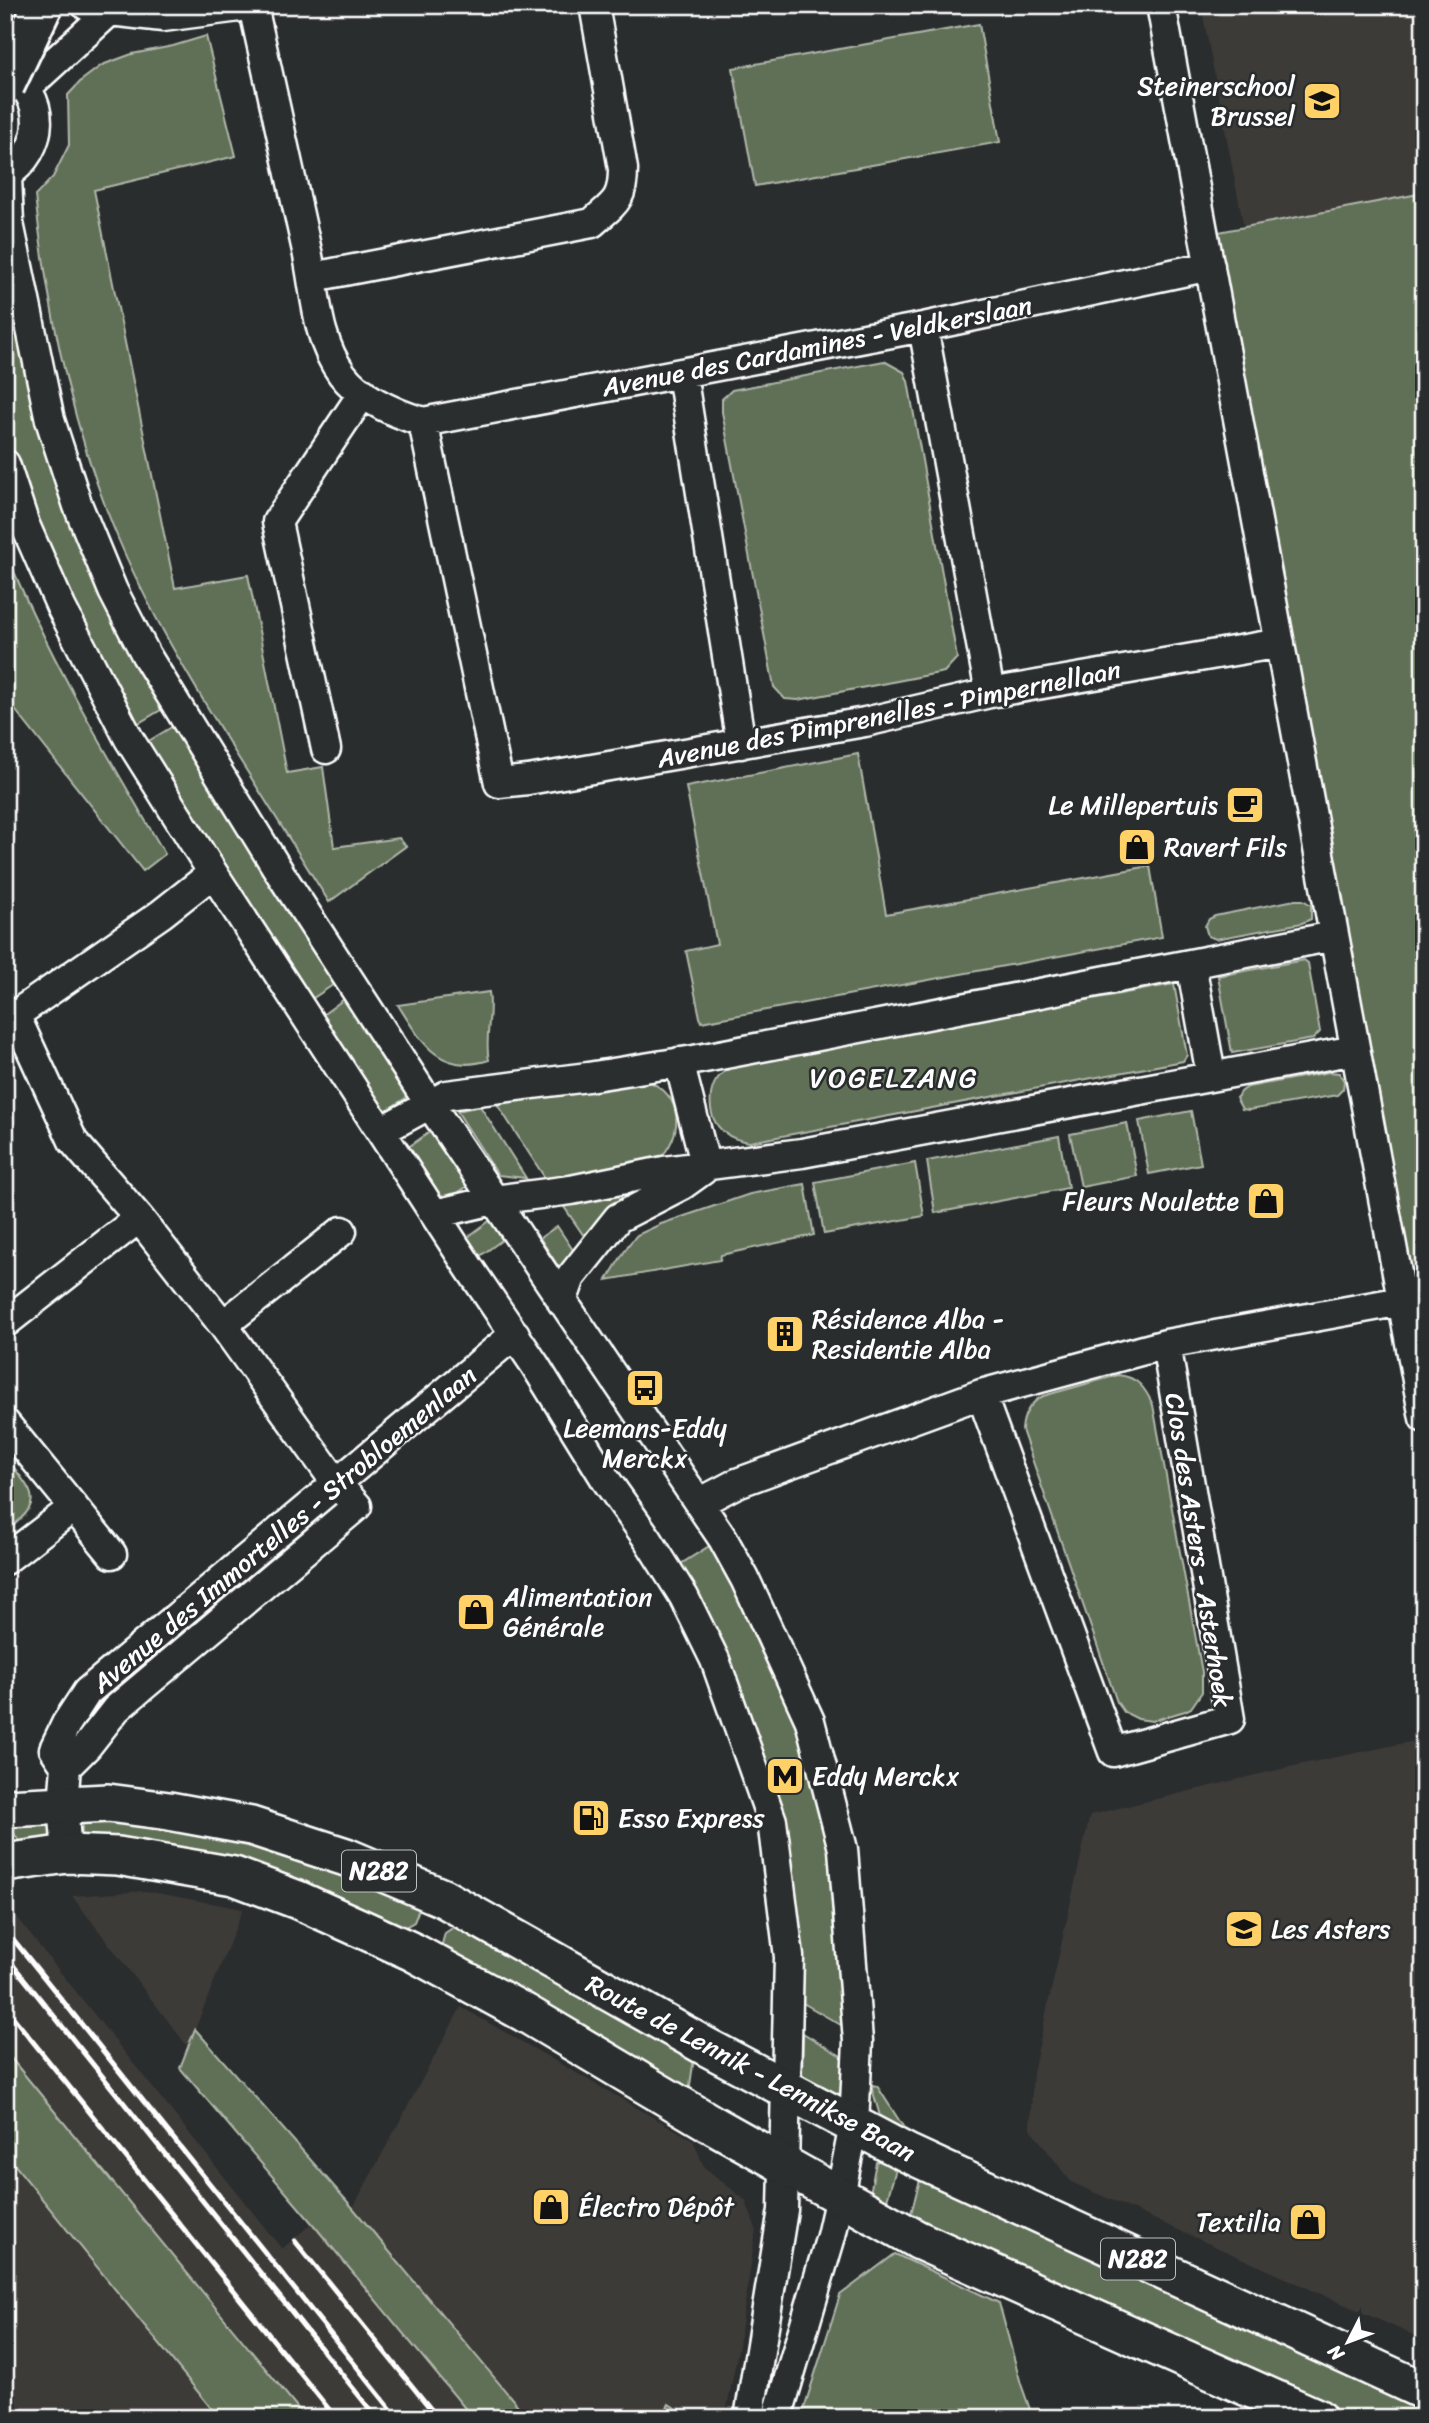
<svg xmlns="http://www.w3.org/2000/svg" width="1429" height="2423" font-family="Sriracha,sans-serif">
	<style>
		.built { fill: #3d3a38 }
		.green { fill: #616f57; stroke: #b0b7ab; stroke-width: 2 }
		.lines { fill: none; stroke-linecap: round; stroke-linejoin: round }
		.minor-casing { stroke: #fff; stroke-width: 33 }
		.major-casing { stroke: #fff; stroke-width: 42 }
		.minor { stroke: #2a2d2e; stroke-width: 28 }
		.major { stroke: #2a2d2e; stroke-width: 37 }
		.rail { stroke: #fff; stroke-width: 5 }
		.highway-bridge-casing { stroke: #fff; stroke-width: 44; stroke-linecap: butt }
		.highway-bridge { stroke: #2a2d2e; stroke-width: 38 }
		.labels { text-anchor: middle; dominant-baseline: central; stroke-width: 5; stroke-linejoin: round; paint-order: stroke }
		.shield { fill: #2a2d2e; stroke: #bfc0c0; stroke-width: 2 }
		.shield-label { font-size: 24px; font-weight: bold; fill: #fff }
		.poi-label { font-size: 26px; fill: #fff; stroke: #2a2d2e; text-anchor: start }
		.street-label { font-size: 26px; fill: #fff; stroke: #2a2d2e }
		.neighbourhood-label { font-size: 28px; letter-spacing: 2px; fill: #fff; stroke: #2a2d2e }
	</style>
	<rect width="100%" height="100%" fill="#2a2d2e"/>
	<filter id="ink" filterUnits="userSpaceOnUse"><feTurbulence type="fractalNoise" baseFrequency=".0143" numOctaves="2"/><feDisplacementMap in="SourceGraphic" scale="14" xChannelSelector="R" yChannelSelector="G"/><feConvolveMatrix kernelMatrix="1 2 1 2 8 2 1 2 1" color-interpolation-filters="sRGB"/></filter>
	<g filter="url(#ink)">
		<path class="built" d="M1201 5H1424V197L1244 228Z
			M1424 1739V2340L1071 2182 1030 2128 1033 2072 1090 1815 1298 1765Z
			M146 1891 243 1909 188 2047 72 1896Z
			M5 1903 282 2249 312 2223 473 2418H306L5 2051Z
			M461 2007 693 2140 704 2167 746 2201 756 2229 739 2345 725 2418H691L669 2404 662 2418H528L353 2208Z
			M5 2099 262 2418H5Z"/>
		<path class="green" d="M979 24 1000 142 755 186 733 68Z
			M206 36 236 156 94 190 175 588 248 575 287 773 323 767 334 847 399 838 406 846 329 902C297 851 265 800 233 749 186 673 139 595 107 511 68 409 47 304 35 196L53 177 69 145 68 95 82 80 102 65 132 54 173 46Z
			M1424 193V1364L1208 234Z
			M5 258 11 287 164 708 132 727 94 654 18 474 5 432Z
			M884 361 904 372 908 381 957 658 944 672 798 700 785 699 774 687 722 412V399L732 390Z
			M5 550C48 656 107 755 165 854L143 871 5 697Z
			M175 725 339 981 307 1002 142 745Z
			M858 754 886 914 1150 866 1162 937 701 1022 686 951 717 944 686 787Z
			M1295 900H1303L1311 905V919L1302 923 1216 939 1208 936 1205 926 1209 919 1215 916Z
			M1304 960 1308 963 1320 1032 1313 1039 1232 1053 1218 976Z
			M1174 984 1187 1055 1183 1061 750 1142C741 1141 732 1139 724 1132 706 1118 706 1086 724 1072 728 1069 734 1067 739 1064Z
			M489 992C493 1015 484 1037 489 1060 439 1076 421 1041 398 1005Z
			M351 994 409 1096 385 1111 380 1112 317 1019Z
			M1329 1072 1339 1073 1344 1081 1343 1089 1337 1095 1249 1110 1242 1109 1236 1098 1242 1091 1248 1087Z
			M619 1081C627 1081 639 1079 647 1081 684 1094 684 1136 658 1160L547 1181 497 1104Z
			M480 1106 526 1178 498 1175 457 1111Z
			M1191 1111 1201 1164 1149 1174 1139 1121Z
			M1127 1123 1137 1176 1081 1187 1070 1134Z
			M434 1129 469 1185 443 1203 407 1148Z
			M1059 1136 1068 1188 935 1213 927 1161Z
			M915 1163 924 1216 824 1234 815 1182Z
			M805 1184 814 1235 721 1255 720 1260 607 1280 629 1244 637 1235 661 1224 750 1194Z
			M621 1193V1198L606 1212 586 1239 562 1204Z
			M492 1219 509 1235 476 1259 465 1239Z
			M557 1226 575 1253 561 1271 540 1238Z
			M1118 1375C1138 1377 1145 1388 1153 1405L1202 1672V1692L1191 1708 1185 1711 1152 1721 1138 1719 1124 1712 1117 1702 1022 1430C1023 1415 1030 1403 1043 1396Z
			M5 1455C31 1494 49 1499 5 1532Z
			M714 1543 791 1702 829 1840 846 2028 803 2003 798 1922 676 1567Z
			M98 1813 273 1845 414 1901 419 1909 414 1922 405 1927 392 1928 82 1838C80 1824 84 1819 98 1813Z
			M46 1818 52 1826 54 1835 49 1843 25 1850 5 1820Z
			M457 1925 694 2058 689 2092 450 1958 442 1944 445 1933Z
			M195 2029 353 2208 528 2418H473L312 2223 180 2068Z
			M803 2033 846 2059 843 2096 840 2098 802 2079Z
			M5 2051 306 2418H219L5 2153Z
			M871 2085 877 2086 904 2128V2139L880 2116Z
			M884 2158 898 2162 884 2210 869 2199 876 2162Z
			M921 2176 1424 2405V2418H1340L909 2221Z
			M895 2254 999 2303 1021 2384 1033 2418H801L840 2295Z
			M669 2404 691 2418H662Z"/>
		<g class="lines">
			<g class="minor-casing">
				<path id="minor" d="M86 5 110 11 163 17 255 5
					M1161 5 1424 1418
					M253 6C271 88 289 170 307 251 316 292 316 339 342 374 361 399 394 413 423 422L923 327 1210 266
					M5 16 6 5
					M5 71C49 95 46 150 5 176
					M26 88 110 11 112 5
					M7 176 9 223 50 420 78 506 113 591 146 655 280 873 429 1103 723 1539 745 1579 810 1721 843 1849 858 2041 854 2125 840 2196 831 2236 777 2418
					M313 277 592 223C614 203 623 201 623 169L594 5
					M923 327 990 693
					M682 374 741 744
					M423 422 499 783 528 780 865 722 990 693 1280 643
					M5 464 25 525 61 607 129 739 213 873 470 1269 535 1365 606 1480 647 1538 684 1597 715 1660 772 1821 789 1957 783 2210 749 2418
					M326 749 277 522 363 393
					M1191 964 1211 1075
					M679 1062 706 1167
					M381 1131 447 1095 588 1077 694 1060 1334 936
					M435 1214 494 1200 571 1190 664 1171 802 1153 1355 1050
					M562 1302 571 1277 618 1218 682 1185 703 1170
					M5 1323 139 1218
					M223 1325 342 1231
					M981 1394 1113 1752 1230 1719 1166 1344
					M5 1423 112 1554
					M699 1503 737 1483 981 1394 1166 1344 1402 1301
					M5 1560 74 1507
					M66 1767 87 1746 116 1709 357 1506 337 1484 223 1325 139 1218 73 1141 15 1015 161 914 213 873
					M67 1854 63 1804 66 1767 54 1749 66 1724 87 1692 515 1334"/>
			</g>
			<g class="major-casing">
				<path id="major" d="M5 1808 108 1803 169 1811 251 1826 346 1857 443 1898 705 2046 907 2153 1424 2391
					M5 1863 67 1854 118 1856 234 1876 298 1900 413 1952 525 2013 710 2123 918 2240 1317 2418"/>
			</g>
			<use href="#minor" class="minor"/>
			<use href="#major" class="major"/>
			<path class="rail" d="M5 1929 398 2418
				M5 1955 377 2418
				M5 2007 336 2418
				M295 2241 438 2418"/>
			<g class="highway-bridge-casing">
				<path id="highway-bridge" d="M5 85 43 5"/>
			</g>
			<use href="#highway-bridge" class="highway-bridge"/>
		</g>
	</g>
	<defs>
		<g id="school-square" transform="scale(2.0125)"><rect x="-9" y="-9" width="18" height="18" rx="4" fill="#ffd166" stroke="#2a2d2e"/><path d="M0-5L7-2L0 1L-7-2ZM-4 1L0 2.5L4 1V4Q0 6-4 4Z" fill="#111"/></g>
		<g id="cafe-square" transform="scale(2.0125)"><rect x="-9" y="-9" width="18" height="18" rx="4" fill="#ffd166" stroke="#2a2d2e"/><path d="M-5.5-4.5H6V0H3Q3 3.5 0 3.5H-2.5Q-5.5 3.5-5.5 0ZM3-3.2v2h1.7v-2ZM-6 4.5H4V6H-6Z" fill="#111"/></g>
		<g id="shop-square" transform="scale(2.0125)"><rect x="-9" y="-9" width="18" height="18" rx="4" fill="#ffd166" stroke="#2a2d2e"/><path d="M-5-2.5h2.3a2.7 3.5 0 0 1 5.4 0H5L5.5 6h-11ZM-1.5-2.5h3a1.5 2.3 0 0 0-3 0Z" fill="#111"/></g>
		<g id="building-square" transform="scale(2.0125)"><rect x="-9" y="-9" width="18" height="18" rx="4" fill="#ffd166" stroke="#2a2d2e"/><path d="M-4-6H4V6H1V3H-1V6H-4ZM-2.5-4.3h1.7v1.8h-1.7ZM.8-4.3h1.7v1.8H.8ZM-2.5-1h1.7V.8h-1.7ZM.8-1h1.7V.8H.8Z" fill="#111"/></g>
		<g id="bus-square" transform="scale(2.0125)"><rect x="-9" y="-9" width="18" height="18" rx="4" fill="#ffd166" stroke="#2a2d2e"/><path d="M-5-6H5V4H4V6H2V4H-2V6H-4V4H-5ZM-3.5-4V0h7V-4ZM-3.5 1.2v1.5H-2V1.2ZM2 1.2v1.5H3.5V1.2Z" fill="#111"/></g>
		<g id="metro-square" transform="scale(2.0125)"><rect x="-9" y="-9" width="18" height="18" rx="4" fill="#ffd166" stroke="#2a2d2e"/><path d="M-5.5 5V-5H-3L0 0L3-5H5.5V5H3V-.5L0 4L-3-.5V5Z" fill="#111"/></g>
		<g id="fuel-square" transform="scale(2.0125)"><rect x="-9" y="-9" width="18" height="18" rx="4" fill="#ffd166" stroke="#2a2d2e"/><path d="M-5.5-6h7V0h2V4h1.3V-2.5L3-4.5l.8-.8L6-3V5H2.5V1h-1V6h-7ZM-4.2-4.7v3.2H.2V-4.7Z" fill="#111"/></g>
	</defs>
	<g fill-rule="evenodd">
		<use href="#school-square" x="1322" y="101"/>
		<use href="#cafe-square" x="1245" y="805"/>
		<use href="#shop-square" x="1137" y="847"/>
		<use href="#shop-square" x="1266" y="1201"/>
		<use href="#building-square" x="785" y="1334"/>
		<use href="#bus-square" x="645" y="1388"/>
		<use href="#shop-square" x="476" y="1612"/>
		<use href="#metro-square" x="785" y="1776"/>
		<use href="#fuel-square" x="591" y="1818"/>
		<use href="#school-square" x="1244" y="1929"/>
		<use href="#shop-square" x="551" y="2207"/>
		<use href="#shop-square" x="1308" y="2222"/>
	</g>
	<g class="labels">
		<g class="shield">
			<rect x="342" y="1850.5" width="74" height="41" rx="5"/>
			<rect x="1101" y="2238.5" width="74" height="41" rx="5"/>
		</g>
		<g class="shield-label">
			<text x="379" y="1871">N282</text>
			<text x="1138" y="2259">N282</text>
		</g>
		<g class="poi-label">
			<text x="1295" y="86" text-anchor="end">Steinerschool<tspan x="1295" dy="30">Brussel</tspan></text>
			<text x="1218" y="805" text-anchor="end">Le Millepertuis</text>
			<text x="1164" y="847">Ravert Fils</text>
			<text x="1239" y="1201" text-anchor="end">Fleurs Noulette</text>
			<text x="812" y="1319">Résidence Alba -<tspan x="812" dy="30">Residentie Alba</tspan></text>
			<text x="645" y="1428" text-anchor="middle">Leemans-Eddy<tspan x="645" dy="30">Merckx</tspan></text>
			<text x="503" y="1597">Alimentation<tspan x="503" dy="30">Générale</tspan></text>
			<text x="812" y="1776">Eddy Merckx</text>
			<text x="618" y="1818">Esso Express</text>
			<text x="1271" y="1929">Les Asters</text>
			<text x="578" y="2207">Électro Dépôt</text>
			<text x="1281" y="2222" text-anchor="end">Textilia</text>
		</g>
		<g class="street-label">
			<text transform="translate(817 346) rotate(-11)">Avenue des Cardamines - Veldkerslaan</text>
			<text transform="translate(889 714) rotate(-11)">Avenue des Pimprenelles - Pimpernellaan</text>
			<text transform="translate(284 1529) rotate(-40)">Avenue des Immortelles - Strobloemenlaan</text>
			<text transform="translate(1199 1550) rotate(81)">Clos des Asters - Asterhoek</text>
			<text transform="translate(751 2068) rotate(28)">Route de Lennik - Lennikse Baan</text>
		</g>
		<g class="neighbourhood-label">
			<text x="894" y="1077">VOGELZANG</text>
		</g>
	</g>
	<rect width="1429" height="2423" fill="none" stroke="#2a2d2e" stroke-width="28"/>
	<rect x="14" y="14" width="1401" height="2395" fill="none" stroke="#fff" stroke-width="2.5" filter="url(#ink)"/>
	<g transform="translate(1348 2342) rotate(228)" stroke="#2a2d2e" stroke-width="5" paint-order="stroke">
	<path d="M0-5L12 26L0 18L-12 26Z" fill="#ffffff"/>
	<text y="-10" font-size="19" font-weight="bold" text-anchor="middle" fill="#ffffff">N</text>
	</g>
</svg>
